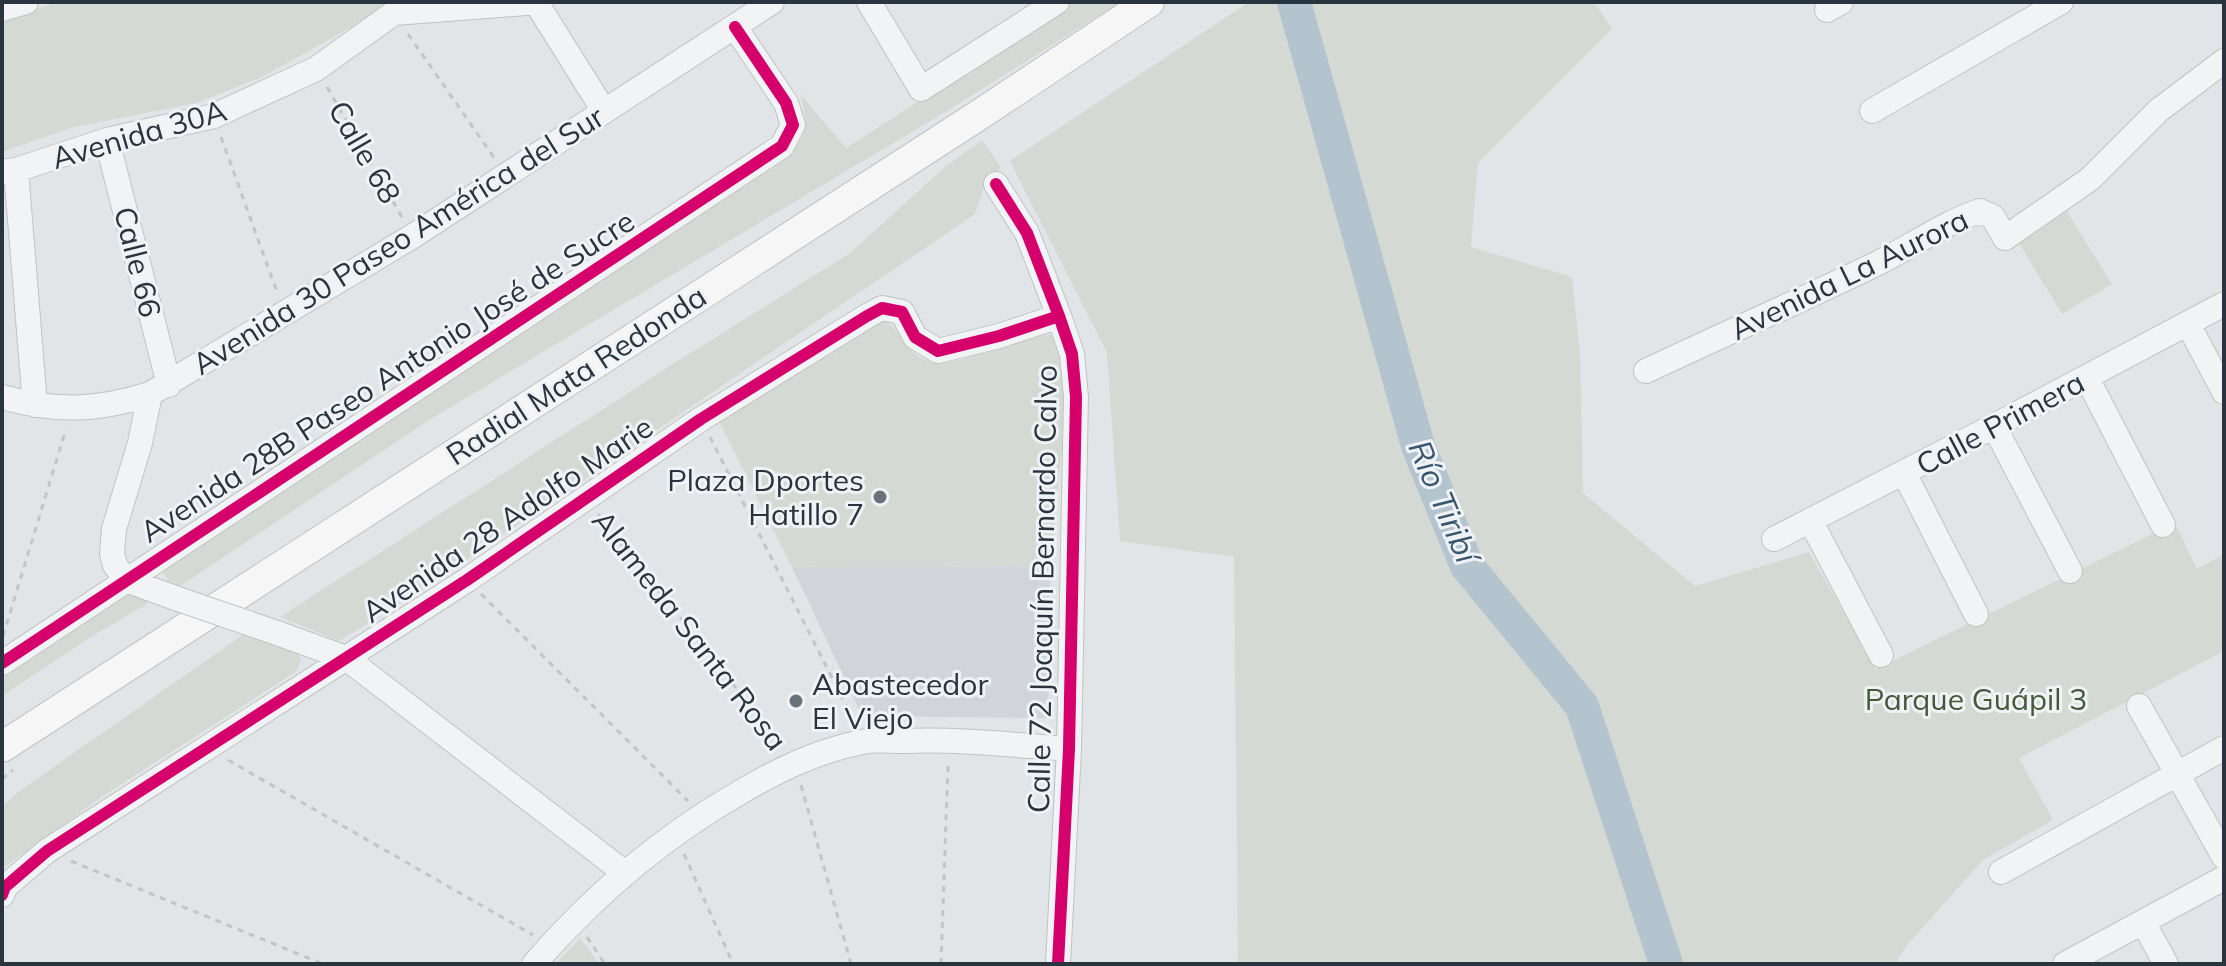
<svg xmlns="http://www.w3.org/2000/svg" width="2226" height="966" font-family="Mulish,sans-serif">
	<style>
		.built { fill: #d1d5da }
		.green { fill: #d4dad3 }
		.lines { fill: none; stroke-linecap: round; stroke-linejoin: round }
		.river { stroke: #b3c4cf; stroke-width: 34 }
		.minor-casing { stroke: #c0c3c5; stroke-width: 26 }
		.major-casing { stroke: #bfc2c4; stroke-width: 32 }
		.path { stroke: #c2c5c7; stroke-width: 3; stroke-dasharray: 6 6; stroke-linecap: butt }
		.minor { stroke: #f1f3f4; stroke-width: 24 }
		.major { stroke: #f6f6f6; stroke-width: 30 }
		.minor-bridge-casing { stroke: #c0c3c5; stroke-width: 26; stroke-linecap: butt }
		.minor-bridge { stroke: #f1f3f4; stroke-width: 24 }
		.cycleway-casing { stroke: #f0f3f6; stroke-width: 17 }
		.cycleway { stroke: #d6006c; stroke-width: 12 }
		.poi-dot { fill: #6a7279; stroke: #f0f3f6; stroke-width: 3 }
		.labels { text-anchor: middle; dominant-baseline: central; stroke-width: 6; stroke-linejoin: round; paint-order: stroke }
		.street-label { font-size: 30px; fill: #2a343e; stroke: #f0f3f6 }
		.poi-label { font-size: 30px; fill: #2a343e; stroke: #f0f3f6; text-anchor: end }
		.park-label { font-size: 30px; fill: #435939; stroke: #f0f3f6 }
		.water-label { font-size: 32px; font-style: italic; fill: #38576f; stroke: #f0f3f6 }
	</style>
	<rect width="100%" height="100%" fill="#e2e5e7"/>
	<path class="built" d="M1050 566 1048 718 862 716 792 567Z"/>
	<path class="green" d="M59 2H399L378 12 264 76 197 103 74 127 2 152V20Z
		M1072 2 1119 3 947 111 434 417 179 587 169 582 163 573 170 564 774 167C805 142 811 134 800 94L846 148Z
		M1249 2H1594L1612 29 1478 163 1471 247 1572 277 1580 353 1583 493 1695 586 1809 552 1876 669 2175 523 2197 569 2224 554V651L2019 758 2053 820 1983 860 1908 944 1895 964H1238L1234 557 1120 541 1107 353 1010 161Z
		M982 140 1001 167 986 182 975 214 411 597 339 641 280 617 684 357 850 253 945 167Z
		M2066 210 2112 284 2062 314 2017 240Z
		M884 320C900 330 906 350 923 359 958 377 1016 325 1056 336L1064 365 1066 408 1050 566 792 567 719 421Z
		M136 592 147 600V604L96 634 2 696V671L126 594Z
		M244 634 298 654 301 660 297 671 103 796 2 869V806L18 792Z
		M580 938 599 964H556Z"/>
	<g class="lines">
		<path class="river" d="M1294 2 1418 446 1467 566 1582 706 1666 964"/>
		<g class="minor-casing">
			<path id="minor" d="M869 2 921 89 1057 2
				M537 4 604 111
				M2 9 26 2
				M1827 10 1841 2
				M1872 111 2061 2
				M107 140 169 385
				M16 170 35 405
				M2 172 16 170 107 140 214 116 316 69 394 13 539 2
				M996 184 1027 233 1059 316 1072 354 1076 397 1069 749 1058 964
				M2188 324 2224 392
				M1646 371C1722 335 1800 301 1876 264 1911 247 1943 223 1980 211L1993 217 2005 238 2090 179 2159 110 2224 61
				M2087 378 2163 525
				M150 394 140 443 114 529 112 554 115 565 126 580 178 599
				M2 397C57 412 96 411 150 394L413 236 772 2
				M1994 426 2070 571
				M1904 473 1976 614
				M1810 520 1881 655
				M1774 539 1994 426 2224 304
				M277 633 346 658 625 873
				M2 663 782 146 793 125 786 103 735 27
				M2139 706 2224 857
				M2001 872 2224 748
				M2 895 5 887 47 851 467 580 701 419 867 316 882 308 902 312 915 337 938 351 999 336 1059 316
				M2143 922 2166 964
				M534 964C594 895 659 839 739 793 778 770 817 751 862 742 875 739 891 741 905 741 960 739 1014 745 1069 749
				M2065 964 2224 878"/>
		</g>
		<g class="major-casing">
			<path id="major" d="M2 747 982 113 1149 2"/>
		</g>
		<path class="path" d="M408 34 495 159
			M327 87 403 219
			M221 137 277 292
			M710 437 855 723
			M598 514 782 746
			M481 594 688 801
			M3 636 66 429
			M228 760 533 935
			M2 779 13 770
			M801 785 851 964
			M684 854 733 964
			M71 861 323 964
			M587 937 605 964
			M941 964 948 764"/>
		<use href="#minor" class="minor"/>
		<use href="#major" class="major"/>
		<g class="minor-bridge-casing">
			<path id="minor-bridge" d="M178 599 277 633"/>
		</g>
		<use href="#minor-bridge" class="minor-bridge"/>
		<g class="cycleway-casing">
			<path id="cycleway" d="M996 184 1027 233 1059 316 1072 354 1076 397 1069 749 1058 964
				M2 663 782 146 793 125 786 103 735 27
				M2 895 5 887 47 851 467 580 701 419 867 316 882 308 902 312 915 337 938 351 999 336 1059 316"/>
		</g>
		<use href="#cycleway" class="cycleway"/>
	</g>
	<g class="poi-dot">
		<circle cx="880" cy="497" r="8"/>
		<circle cx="796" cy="701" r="8"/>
	</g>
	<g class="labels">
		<g class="street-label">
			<text transform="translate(139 134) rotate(-16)">Avenida 30A</text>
			<text transform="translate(365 152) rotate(60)">Calle 68</text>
			<text transform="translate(398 240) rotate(-32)">Avenida 30 Paseo América del Sur</text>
			<text transform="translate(138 262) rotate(76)">Calle 66</text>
			<text transform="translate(1849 274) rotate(-26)">Avenida La Aurora</text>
			<text transform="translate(576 375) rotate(-33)">Radial Mata Redonda</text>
			<text transform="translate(387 376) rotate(-33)">Avenida 28B Paseo Antonio José de Sucre</text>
			<text transform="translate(2000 423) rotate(-28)">Calle Primera</text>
			<text transform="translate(507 519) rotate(-34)">Avenida 28 Adolfo Marie</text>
			<text transform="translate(1042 589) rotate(-89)">Calle 72 Joaquín Bernardo Calvo</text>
			<text transform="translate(690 630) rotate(52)">Alameda Santa Rosa</text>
		</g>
		<g class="poi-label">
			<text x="864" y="480">Plaza Dportes<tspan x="864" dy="34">Hatillo 7</tspan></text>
			<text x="812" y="684" text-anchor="start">Abastecedor<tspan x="812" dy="34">El Viejo</tspan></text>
		</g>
		<g class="park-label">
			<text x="1976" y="699">Parque Guápil 3</text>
		</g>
		<g class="water-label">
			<text transform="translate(1444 501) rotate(67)">Río Tiribí</text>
		</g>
	</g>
	<rect width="2226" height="966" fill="none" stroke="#2a343e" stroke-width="8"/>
</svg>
